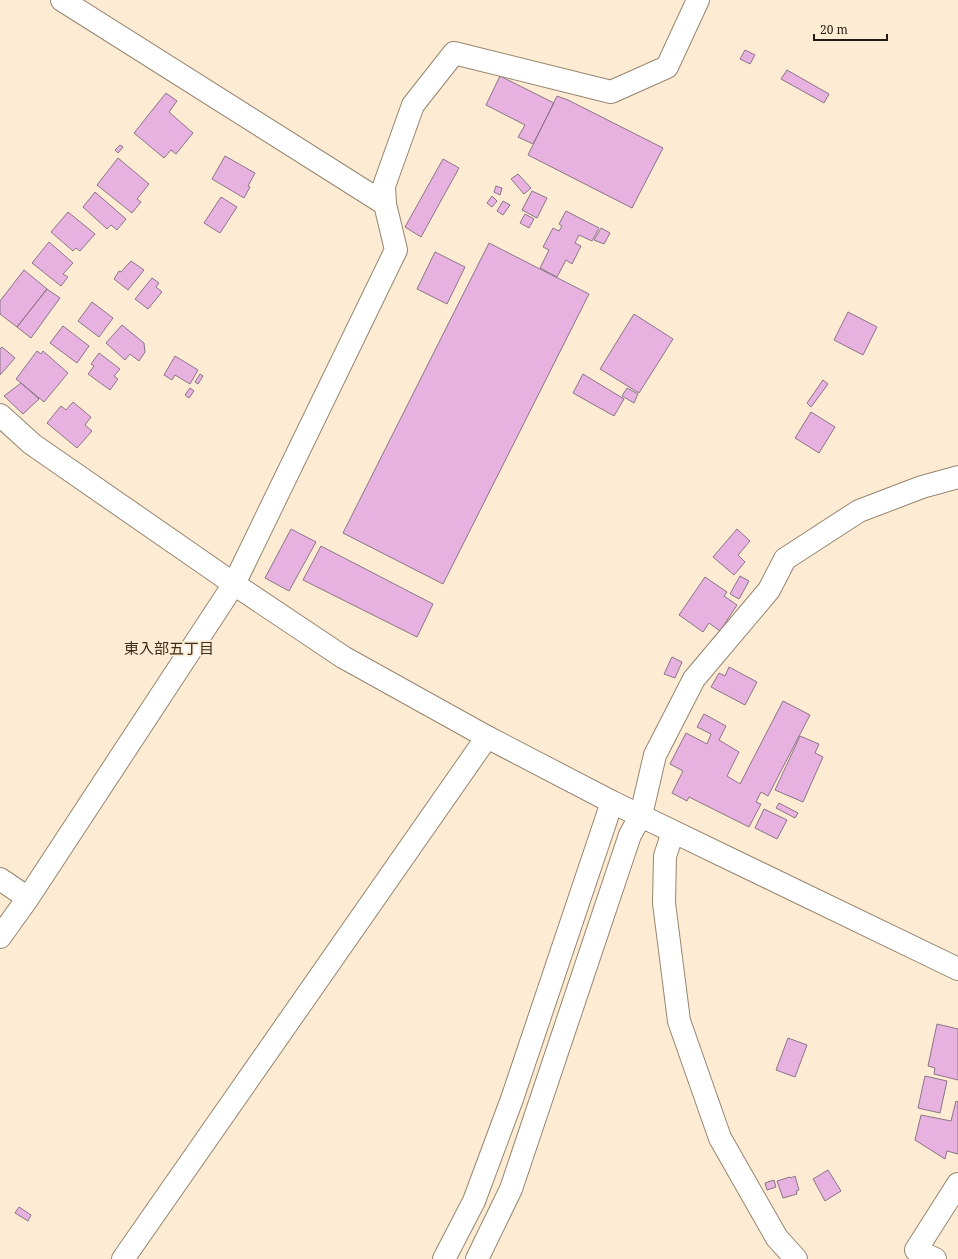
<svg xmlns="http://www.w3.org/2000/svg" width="958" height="1259" font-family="'Noto Serif','Noto Sans JP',serif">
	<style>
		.building { fill: #e8b2e0; stroke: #8a7587 }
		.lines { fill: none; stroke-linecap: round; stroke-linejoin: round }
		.minor-casing { stroke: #96856f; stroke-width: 24 }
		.tertiary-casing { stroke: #96856f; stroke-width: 24 }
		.minor { stroke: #fff; stroke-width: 22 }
		.tertiary { stroke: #fff; stroke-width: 22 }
		.labels { text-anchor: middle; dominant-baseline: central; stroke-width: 3.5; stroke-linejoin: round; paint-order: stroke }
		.neighbourhood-label { font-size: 15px; fill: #3b2c19; stroke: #feebd3 }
	</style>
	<rect width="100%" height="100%" fill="#feebd3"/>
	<path class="building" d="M745 50 755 55 750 64 740 59Z
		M787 70 829 94 824 103 781 79Z
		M500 76 554 103 533 144 518 137 525 125 486 105Z
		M166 93 177 101 169 112 193 133 176 154 171 150 164 158 134 133Z
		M557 96 568 100 663 148 632 208 528 155Z
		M120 145 123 147 118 153 115 150Z
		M225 156 255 173 248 186 250 187 244 198 212 179Z
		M118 158 149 184 137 199 141 202 132 213 97 185Z
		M443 159 459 168 421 237 405 227Z
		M518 174 531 188 524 194 511 179Z
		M496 186 502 188 500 195 494 192Z
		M532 191 547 198 537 218 522 210Z
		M95 192 126 219 117 230 111 225 107 229 83 207Z
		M492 196 497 201 492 207 487 203Z
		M221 197 237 207 220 233 204 223Z
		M503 201 510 205 503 215 497 211Z
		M566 211 599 228 592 241 579 235 575 243 581 246 572 264 566 260 557 277 540 268 549 250 543 247 553 228 559 231 562 226 559 224Z
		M68 212 95 234 80 251 76 248 73 251 51 232Z
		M525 214 534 219 529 228 520 223Z
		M601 228 610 233 604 244 594 240Z
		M49 242 73 263 63 274 68 277 61 286 32 263Z
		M489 243 589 294 443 584 343 533Z
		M435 252 465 267 447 304 417 289Z
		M131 261 144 270 128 290 114 279 119 271 121 272Z
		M24 270 47 289 17 327 0 314V301Z
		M152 278 159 283 156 287 162 292 148 309 135 299Z
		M47 289 60 298 31 338 17 327Z
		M92 302 113 318 99 337 78 321Z
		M848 312 877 327 863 355 834 340Z
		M634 314 673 339 639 393 600 369Z
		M122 325 144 343 145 352 139 361 130 354 125 360 106 343Z
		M63 326 89 346 77 363 50 343Z
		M2 347 15 358 0 375V349Z
		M37 351 41 354 43 351 68 373 44 402 16 379Z
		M99 353 120 369 114 376 118 379 110 390 88 374 94 366 91 364Z
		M175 356 198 370 190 384 175 375 172 380 164 375Z
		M200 374 203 376 198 384 195 382Z
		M583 374 624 399 614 416 573 393Z
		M823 380 828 384 811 407 807 403Z
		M21 383 39 399 23 414 4 396Z
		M190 388 194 391 189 398 185 395Z
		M627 388 638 394 634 403 622 396Z
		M73 402 91 417 85 425 92 431 77 448 47 423 61 406 66 410Z
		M811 412 835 427 819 453 795 438Z
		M291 529 316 542 289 591 265 578Z
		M737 529 750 541 738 555 745 562 734 575 713 557Z
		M321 546 433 604 417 637 303 580Z
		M740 576 749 581 739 599 730 594Z
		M705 577 727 592 724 596 737 605 720 631 709 623 703 632 679 615Z
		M672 657 682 662 675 678 664 674Z
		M729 667 757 682 745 705 711 687 719 673 725 676Z
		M783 701 810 715 768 796 761 792 756 802 761 804 749 827 689 797 687 801 672 793 683 771 670 764 686 733 707 744 711 734 697 727 704 714 726 726 719 740 739 752 727 776 740 784Z
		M800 736 819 744 815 753 823 757 803 802 775 790Z
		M779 803 798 813 795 818 776 808Z
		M764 809 787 820 777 839 755 828Z
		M937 1024 958 1029V1080L934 1074 935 1068 928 1066Z
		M788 1038 807 1045 795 1077 776 1070Z
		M925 1076 947 1081 940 1113 918 1108Z
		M956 1101 958 1102V1154L947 1151 945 1159 915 1140 921 1115 951 1121Z
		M828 1170 841 1191 825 1201 813 1179Z
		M795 1176 799 1190 796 1191 797 1194 783 1198 777 1181 790 1177 791 1178Z
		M774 1180 776 1187 767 1190 765 1183Z
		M19 1207 31 1215 28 1221 15 1213Z"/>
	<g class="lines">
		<g class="minor-casing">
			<path id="minor" d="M385 204 384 186 413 105 454 53 611 92 667 67 698 0
				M641 815 655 755 694 679 769 590 785 559 859 511 922 487 958 477
				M673 832 665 856 664 903 679 1021 720 1138 777 1238 796 1259
				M0 879 28 898
				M0 937 28 898 234 584 396 250 385 204 62 0
				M123 1259 487 737
				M444 1259 474 1201 512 1099 612 802
				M935 1259 916 1250 958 1184"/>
		</g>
		<g class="tertiary-casing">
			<path id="tertiary" d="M0 415 32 444 234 584 343 657 487 737 612 802 958 969
				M477 1259 511 1189 630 835 641 815"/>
		</g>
		<use href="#minor" class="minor"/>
		<use href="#tertiary" class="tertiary"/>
	</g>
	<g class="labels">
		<g class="neighbourhood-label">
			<text x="169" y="648">東入部五丁目</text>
		</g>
	</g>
	<path d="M814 34v6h73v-6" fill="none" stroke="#221b13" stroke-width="2"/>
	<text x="820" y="34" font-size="12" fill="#221b13" stroke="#feebd3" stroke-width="3" paint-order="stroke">20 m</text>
</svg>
